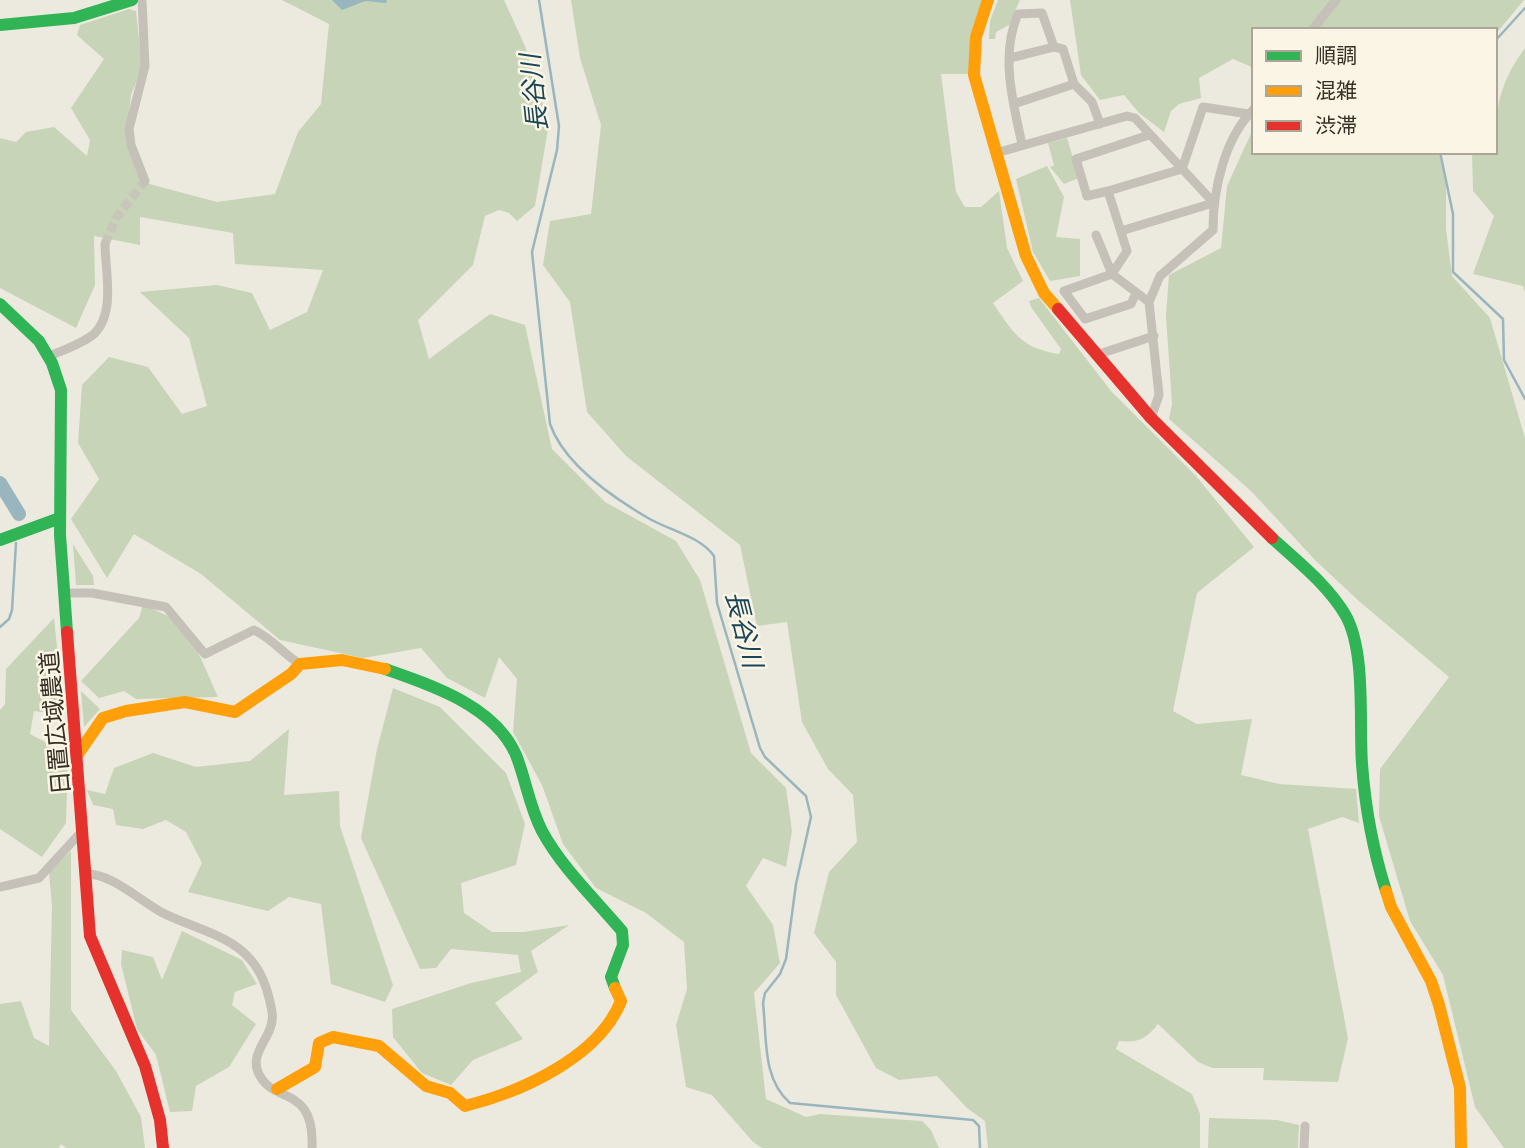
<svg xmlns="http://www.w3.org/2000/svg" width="1525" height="1148" font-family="Manrope,'Noto Sans JP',sans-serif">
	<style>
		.green { fill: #c7d4b7 }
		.water { fill: #99b6be }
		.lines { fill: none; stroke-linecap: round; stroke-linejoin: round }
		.stream { stroke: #99b6be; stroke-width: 2.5 }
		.river { stroke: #99b6be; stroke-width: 14 }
		.street-tunnel { stroke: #c8c5b9; stroke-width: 9; stroke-dasharray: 9 4.5; stroke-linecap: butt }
		.street { stroke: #c5c1b8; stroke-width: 9 }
		.fast { stroke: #30b455; stroke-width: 12 }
		.slow { stroke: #ff9f0a; stroke-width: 12 }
		.jam { stroke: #e5322d; stroke-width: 12 }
		.labels { text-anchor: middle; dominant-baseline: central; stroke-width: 5; stroke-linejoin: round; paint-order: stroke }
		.street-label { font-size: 24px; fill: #362f26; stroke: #faf5e4 }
		.water-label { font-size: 26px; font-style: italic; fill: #194559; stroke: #faf5e4 }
	</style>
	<rect width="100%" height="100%" fill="#eceade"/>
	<path class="green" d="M282 0H504L525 46 549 123 535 206 517 221 509 213 499 210 485 216 473 265 418 320 429 359 490 314 525 325 552 449 605 502 676 541 700 580 751 753 786 788 792 831 786 867 763 858 746 886 773 925 780 963 754 993 766 1099 806 1117 820 1114 922 1121 931 1130 939 1148H762L753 1142 712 1095 686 1087 676 1025 687 989 684 942 646 913 596 888 563 844 542 785 513 732 517 679 499 657 485 698 447 678 421 648 363 658 280 640 201 574 134 534 107 578 71 519 99 479 78 443 82 385 109 357 148 367 182 414 207 406 189 338 140 292 217 285 252 293 270 330 307 312 323 270 235 264 233 233 140 217V245L94 236 95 285 76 328 0 288V138L16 142 26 132 54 127 87 156 90 140 71 108 104 59 77 35 80 25 129 9 136 11 142 68 131 95 126 140 142 182 217 202 275 194 298 132 321 104 329 24Z
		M571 0H983C972 25 969 47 969 74H941L956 192 965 207H981L999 191 1007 248 1023 281 993 303C1012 331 1021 349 1059 354L1061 349 1031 307 1029 301 1039 298 1111 391 1196 476 1254 547 1197 593 1173 711 1197 724 1252 719 1241 775 1279 784 1356 789 1359 823 1342 817 1308 829 1348 1038 1338 1082 1263 1080 1264 1068H1212L1198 1062 1158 1024C1146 1039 1139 1043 1119 1041L1116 1049 1192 1094 1200 1114V1148H988L985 1121 967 1108 937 1076 899 1080 876 1068 836 995V962L814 933 829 872 857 842 853 795 828 769 802 722 787 622 757 626 740 545 626 456 587 412 570 302 543 265 550 221 591 214 601 125 580 58Z
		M998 0H1020L1009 25 996 32 995 39H989L990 21Z
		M1070 0H1524L1495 35V30H1254V68L1233 59 1199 78 1201 98 1179 104 1171 111 1164 132 1139 113 1124 95 1100 100 1081 75Z
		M1525 48V292L1523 286 1473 274 1494 216 1473 191 1472 152H1495C1495 109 1499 83 1525 48Z
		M1254 127V152H1439L1446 185V229L1452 276 1490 318 1525 438V1148H1504L1475 1107 1443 975 1410 921 1379 816 1380 769 1449 677 1360 602 1316 561 1251 491 1169 419 1172 404 1166 316 1169 275 1221 248 1227 186Z
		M1067 138 1079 178 1064 184 1050 167 1054 165 1048 143Z
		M1047 166 1064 197 1056 237 1080 239V276L1050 281 1033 252 1016 179Z
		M73 544 93 576 94 585H76Z
		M143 604 186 625 218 697 136 699 124 691 99 698 81 681 139 618Z
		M54 618 64 715 34 711 30 734 68 754 66 823 42 857 0 829V710L5 704 6 669Z
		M393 688 440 707 506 773 525 824 516 865 461 883 464 913 492 932H524L569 925 531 951 538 972 495 1003 523 1039 473 1060 451 1085 422 1073 393 1037 392 1009 471 983 521 972 518 955 451 949 436 968 420 969 361 838 377 749Z
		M81 691 100 709 84 727Z
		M289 729 284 795 339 791 340 826 393 985 385 1002 331 984 321 904 289 897 268 911 188 892 202 863 186 832 166 820 143 829 116 825 113 809 93 805 87 790 105 794 114 768 153 753 196 767 250 761Z
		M71 851V1010L116 1071 141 1117 145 1148H66L61 1144 59 1148H0V1004L21 1001 34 1038 49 1046 52 906 49 872Z
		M182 931 242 960 257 984 235 992 232 1005 256 1024 229 1067 196 1086 192 1111 170 1112 156 1055 137 1029 121 964 122 950 153 957 162 980Z
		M1209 1118 1277 1120 1299 1125 1298 1148H1208Z"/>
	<path class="water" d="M332 0H387L386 3 365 1 342 10Z"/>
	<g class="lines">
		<path class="stream" d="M539 0 559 126 557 150 532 252 550 424C564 464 612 497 648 518 668 530 700 536 714 556L717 603 760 748 765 757 806 796 811 817 796 884 786 959 780 974 765 993 763 1003C767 1038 762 1079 790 1103L973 1120 979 1126 980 1148
			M1495 41 1525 8
			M1440 152 1453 214V272L1503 319 1504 360 1525 399
			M0 627 9 619 12 610 16 543"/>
		<path class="river" d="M0 483 19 514"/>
		<path class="street-tunnel" d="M105 244 116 218 145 181"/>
		<path class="street" d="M142 0 145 66 129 129 131 145 145 181
			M1312 30 1336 0
			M1010 58 1054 47
			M1014 104 1074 84
			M1022 144C1013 103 1000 55 1018 14L1042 13 1054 47 1063 49 1074 84 1092 102 1100 124
			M996 153 1127 116 1135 118 1213 202
			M1108 191 1182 169 1203 107 1249 114
			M1121 231 1213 203
			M1096 235 1112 274 1064 291 1085 319 1131 304 1136 293
			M1149 302 1112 274 1127 251 1108 191 1087 196 1076 159 1149 135
			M1096 355 1154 336
			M50 356C63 350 82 344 94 334 116 313 105 270 105 244
			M1151 418 1159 395 1149 302 1160 276 1213 230C1213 191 1224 138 1254 109
			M63 593H92L166 607 205 654 254 630C273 639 283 654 300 664
			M86 874C111 873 139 900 161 912 189 927 229 934 250 959 263 973 269 994 272 1012 276 1035 249 1051 258 1072 272 1106 315 1083 312 1148
			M0 887 39 878 84 829
			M1304 1148 1305 1126"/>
		<path class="fast" d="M0 25 74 18 132 0
			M0 304 39 341 52 363 61 390 60 535 67 632
			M1272 538C1298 562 1328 585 1346 616 1366 653 1359 722 1362 764 1365 806 1373 850 1386 891
			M0 540 60 518
			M385 669C431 685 495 706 516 755 526 780 529 806 542 831 562 868 595 899 622 931L623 945 611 977 615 988"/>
		<path class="slow" d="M988 0 976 37 974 75 1026 256 1044 293 1058 309
			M78 754 103 718 126 711 185 702 235 712 291 674 300 664 342 660 385 669
			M1386 891 1391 907 1431 981 1439 1005 1460 1088 1461 1148
			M277 1089 315 1067 319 1043 333 1037 379 1046 426 1086 450 1093 465 1106C521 1092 599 1057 621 1001L615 988"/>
		<path class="jam" d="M1058 309 1151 418 1272 538
			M67 632 90 936 145 1066 160 1120 163 1148"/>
	</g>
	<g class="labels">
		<g class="street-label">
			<text transform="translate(54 723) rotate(-95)">日置広域農道</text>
		</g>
		<g class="water-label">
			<text transform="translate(533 93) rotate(-96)">長谷川</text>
			<text transform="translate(745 629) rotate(76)">長谷川</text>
		</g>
	</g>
	<rect x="1252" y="28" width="245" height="126" fill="#faf5e4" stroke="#aca698" stroke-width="2"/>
	<rect x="1266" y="51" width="35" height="10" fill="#30b455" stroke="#aca698" stroke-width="2"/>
	<text x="1315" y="63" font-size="21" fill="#362f26">順調</text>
	<rect x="1266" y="86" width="35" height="10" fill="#ff9f0a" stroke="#aca698" stroke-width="2"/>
	<text x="1315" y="98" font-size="21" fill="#362f26">混雑</text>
	<rect x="1266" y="121" width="35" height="10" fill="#e5322d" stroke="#aca698" stroke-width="2"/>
	<text x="1315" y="133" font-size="21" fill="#362f26">渋滞</text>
</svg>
